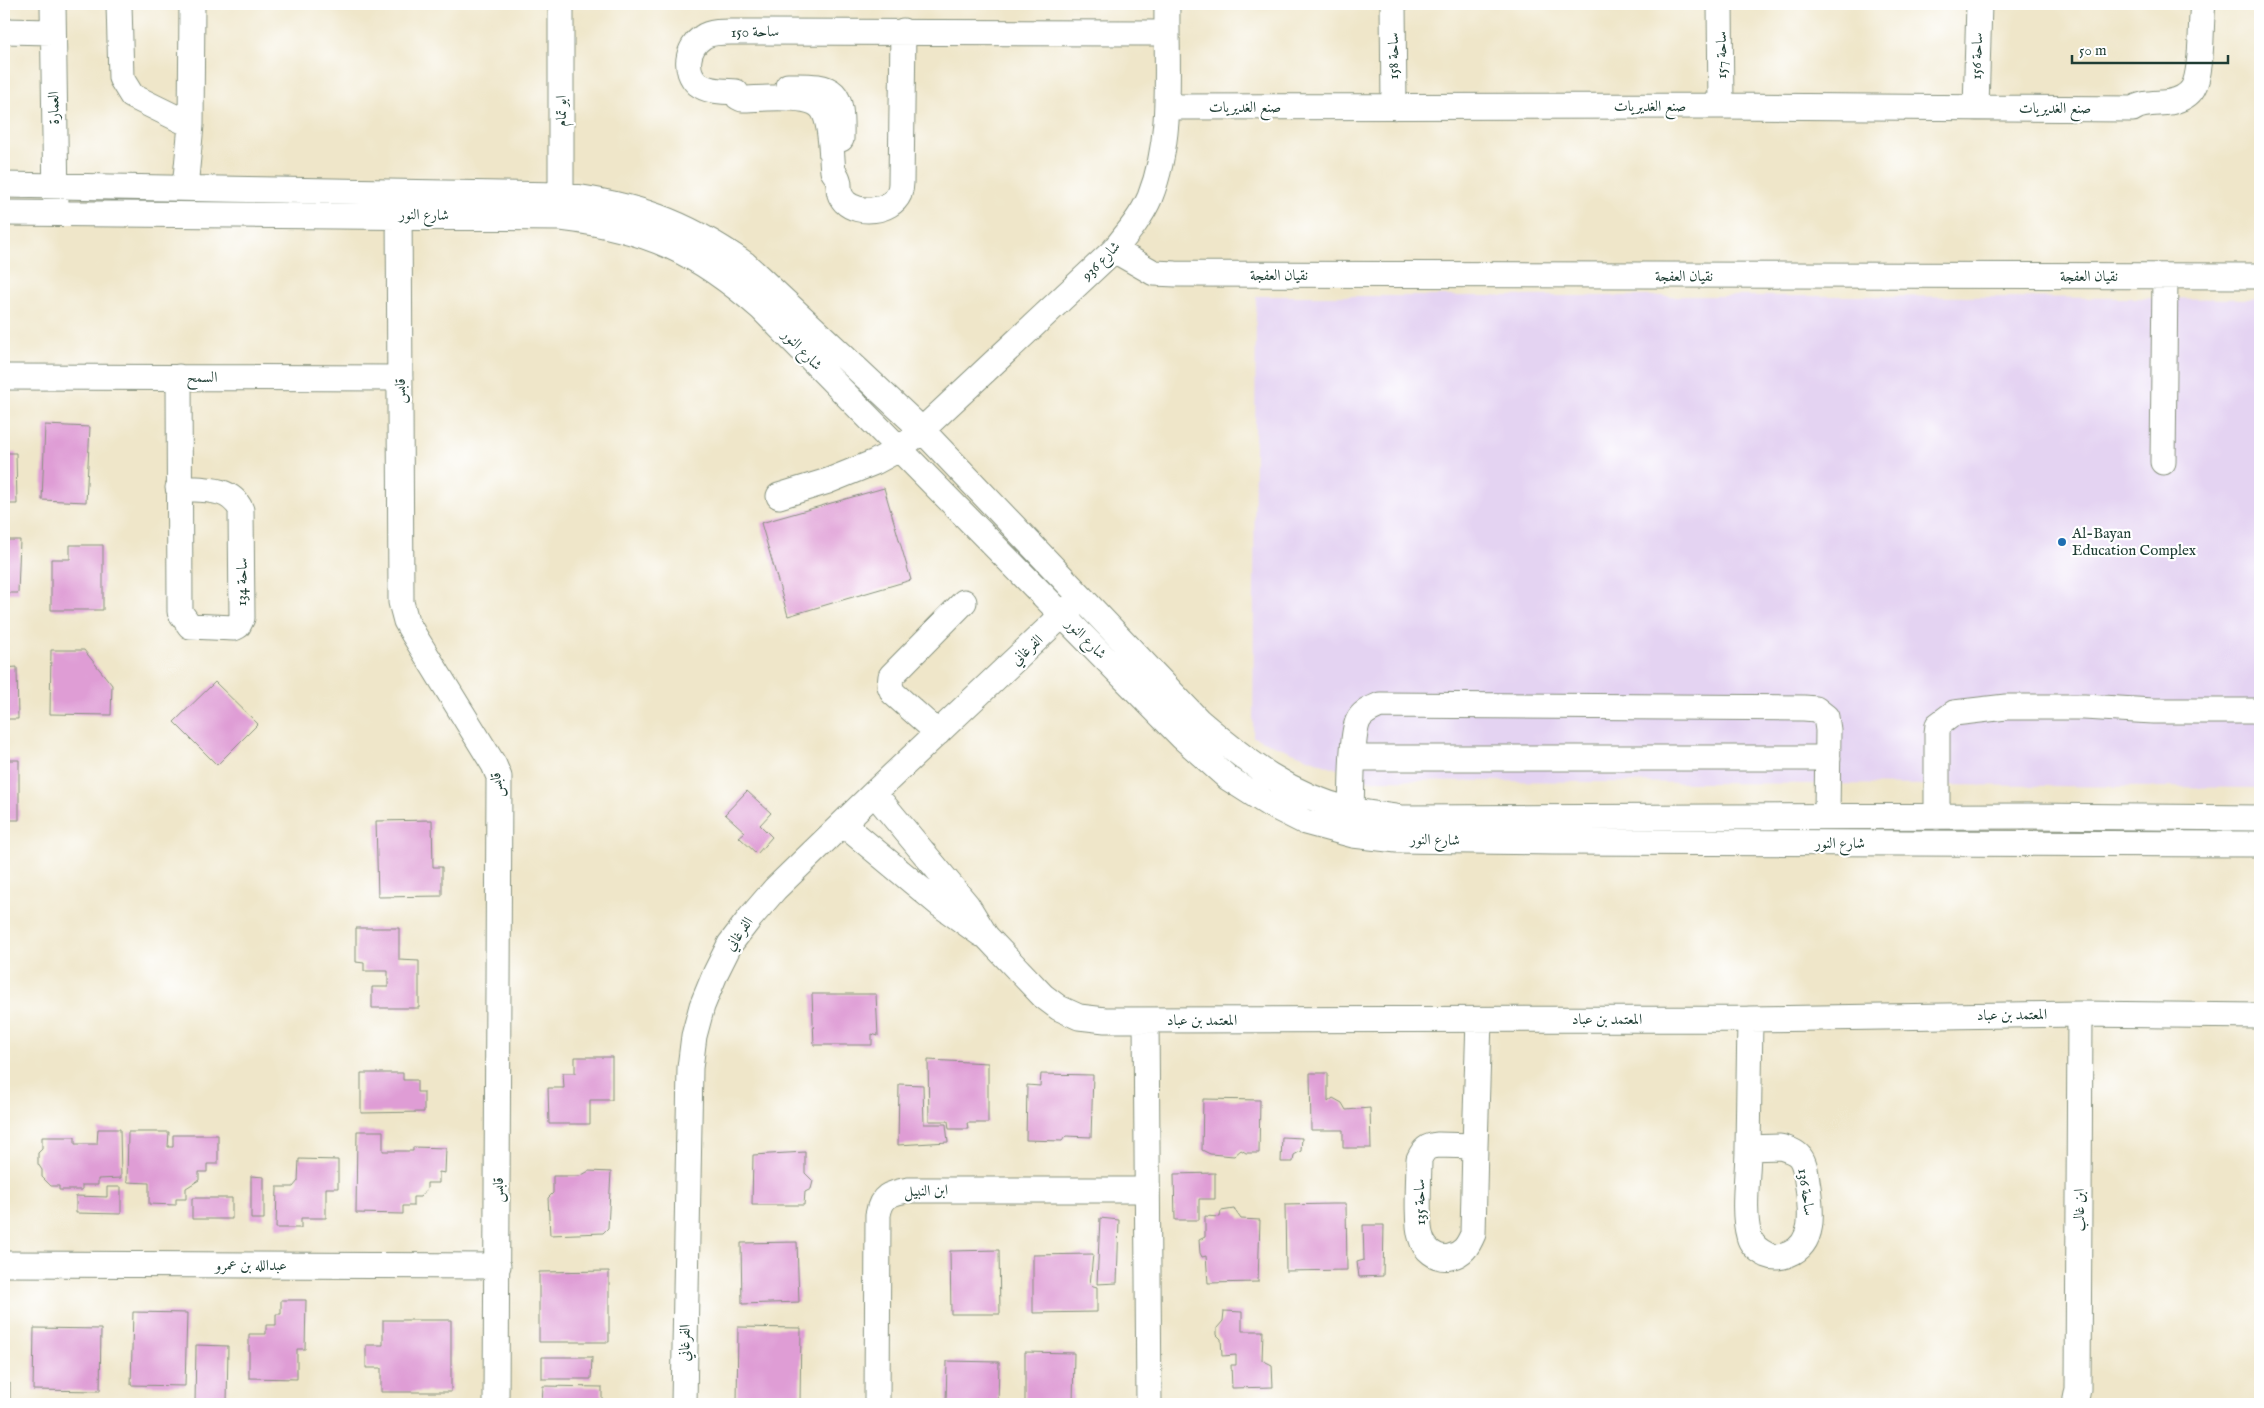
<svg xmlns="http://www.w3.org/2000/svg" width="2264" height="1408" font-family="'IM FELL English',Amiri,serif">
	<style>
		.built { fill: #e4d3f2 }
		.building { fill: #df9dd5 }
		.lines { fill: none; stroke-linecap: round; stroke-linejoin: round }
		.minor-casing { stroke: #87927e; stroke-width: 27 }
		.minor { stroke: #fff; stroke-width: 25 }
		.poi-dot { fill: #1f6fb2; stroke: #fff; stroke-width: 2 }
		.labels { text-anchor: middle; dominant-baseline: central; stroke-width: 4.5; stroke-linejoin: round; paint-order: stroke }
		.street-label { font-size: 15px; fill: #1f3d34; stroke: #fff }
		.poi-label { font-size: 15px; fill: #1f3d34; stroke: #fff; text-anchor: start }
	</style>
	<rect width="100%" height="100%" fill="#fff"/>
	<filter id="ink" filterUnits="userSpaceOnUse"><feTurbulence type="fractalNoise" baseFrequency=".02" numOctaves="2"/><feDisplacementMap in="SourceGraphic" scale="10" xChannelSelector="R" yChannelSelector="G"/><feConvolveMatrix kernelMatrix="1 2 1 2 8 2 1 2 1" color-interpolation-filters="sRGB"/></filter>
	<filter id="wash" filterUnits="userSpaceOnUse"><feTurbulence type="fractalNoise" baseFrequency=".0096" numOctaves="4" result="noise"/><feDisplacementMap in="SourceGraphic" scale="20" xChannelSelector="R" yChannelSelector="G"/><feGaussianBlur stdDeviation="1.12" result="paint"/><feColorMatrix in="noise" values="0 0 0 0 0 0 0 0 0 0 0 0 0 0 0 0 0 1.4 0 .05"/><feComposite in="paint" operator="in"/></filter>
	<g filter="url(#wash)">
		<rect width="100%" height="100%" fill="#efe6c9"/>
		<path class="built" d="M1256 296H1866L2260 299V788L1366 780 1253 737Z"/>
		<g id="blocks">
			<path class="building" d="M45 425 90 427 86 502 42 500Z
				M4 453H16L17 504H4Z
				M884 488 911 580 788 616 761 523Z
				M4 540H20L18 593H4Z
				M70 545H103V610H51V559H70Z
				M51 650H84L112 685 111 715 50 714Z
				M17 667 18 719H4V668Z
				M215 682 258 724 217 765 174 722Z
				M4 760H19V820H4Z
				M747 791 771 813 760 825 772 837 757 854 739 837 745 832 725 814Z
				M432 820 433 867H442V896L378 897 376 821Z
				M356 928H399V960L419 961V1008H372V987H388V971H364V963L356 962Z
				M812 994H876L878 1036 872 1034V1045H814Z
				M575 1057H612V1100H590V1124H549L548 1088H564L563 1073H575Z
				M928 1060 988 1063V1123H967L968 1129H949L948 1121H929Z
				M361 1073H403V1080H417V1092H424V1112L361 1113Z
				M1310 1073H1328V1102L1333 1098 1342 1103 1346 1110 1370 1108 1371 1148H1343V1130H1311Z
				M1041 1074 1093 1075 1091 1137 1066 1136 1062 1141 1026 1140 1027 1085 1040 1086Z
				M899 1084 923 1085 924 1124H946L948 1142 898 1145Z
				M1203 1099 1260 1100 1259 1153H1246L1241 1150 1234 1156 1210 1154 1202 1150Z
				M98 1129H120L121 1178 98 1179V1185H82V1190H59V1186H51L42 1177V1170L38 1164V1153L42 1149V1137H75V1144H97Z
				M357 1131H383V1151H413V1147L446 1148 445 1173 439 1172V1183H427V1189L420 1197H413V1206H403V1214L356 1213Z
				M128 1132H169L168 1147H173V1135H218V1164H207V1172H199V1180L186 1188V1199H176V1205L149 1204V1183L127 1182Z
				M1282 1137 1302 1138 1301 1151 1294 1155 1293 1162H1281Z
				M805 1152V1173L813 1181 811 1189 805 1192 804 1205H752L753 1155Z
				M299 1159 338 1160V1188H326V1218H301V1228H276L277 1187H293L298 1181Z
				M589 1171 611 1172 608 1228 603 1233 550 1235 548 1198 553 1193V1176H580Z
				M1215 1173V1199H1199V1220H1175L1174 1174Z
				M251 1176 264 1177V1219H251Z
				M107 1187H121V1214L76 1213V1196L107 1197Z
				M192 1198H232V1219H192Z
				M1332 1204H1346L1347 1270 1286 1271 1285 1205Z
				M1234 1209 1241 1219 1260 1220 1258 1282 1208 1283 1206 1256 1202 1257 1200 1253 1199 1240 1205 1237V1216L1220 1217 1221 1211Z
				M1100 1218 1119 1220 1117 1283 1097 1284Z
				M1363 1225H1384L1383 1276 1359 1277 1357 1262 1364 1260Z
				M797 1242 799 1302 742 1304 741 1243Z
				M999 1250 1000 1314H951L950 1251Z
				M1093 1254 1090 1285 1097 1287V1312L1033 1313V1255Z
				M609 1271V1342H539V1272Z
				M281 1300H306L305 1349H297V1379L249 1378V1334H266V1325H276V1314H281Z
				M1224 1311 1242 1312V1331H1263L1262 1360 1272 1365 1273 1387 1232 1388 1231 1365H1236V1355L1222 1356 1221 1339 1217 1335V1328L1223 1321Z
				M133 1312 187 1313 185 1386 131 1385Z
				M383 1320H451V1392H381V1368H366V1345H383Z
				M738 1327 801 1328 800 1403 737 1404Z
				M34 1328 101 1329 100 1391 33 1390Z
				M196 1345 228 1346 227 1404H195Z
				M1025 1352 1074 1353 1073 1404H1025Z
				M542 1357H592L591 1379H542Z
				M947 1361 999 1362 998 1404H946Z
				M4 1383H10V1404H4Z
				M543 1386 602 1387V1404H542Z"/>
		</g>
	</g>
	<g filter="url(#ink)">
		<use href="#blocks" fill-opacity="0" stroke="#87927e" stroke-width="1"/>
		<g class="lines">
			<g class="minor-casing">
				<path id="minor" d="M53 4 56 202
					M119 4 121 78 132 96 191 125
					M561 4V211
					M1393 4 1394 107
					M1720 4 1721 106
					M4 31 52 32
					M788 86C838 85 842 90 841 139
					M736 92C724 91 708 92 698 84 683 71 687 47 703 37 711 31 728 32 738 32L1166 33
					M736 92 738 97 742 99C761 99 812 92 823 110 832 124 831 155 833 171 834 173 836 175 837 177 842 186 835 191 845 202 858 215 891 212 899 194 900 191 901 186 901 183L903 31
					M1168 107 1721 106 2133 109C2142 102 2159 104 2170 102 2179 100 2188 97 2193 88 2203 71 2200 25 2203 4
					M1976 108 1979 4
					M4 185 561 195C635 205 683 220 745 264L922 430 1199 721C1246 761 1290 796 1351 810 1367 814 1385 815 1401 818L2028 816 2260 818
					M185 188 191 125 192 4
					M399 200 401 602 406 621 414 635 494 765 499 777 496 1404
					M4 213 561 218C646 228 698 252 762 309L1183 738 1228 778 1267 803 1305 822 1353 835 1397 840 1553 842 2260 844
					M1114 250 1154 273 1176 274 2260 276
					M4 377 400 378
					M2163 462 2165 276
					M178 488C202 490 230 486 241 510L242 618 238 626 234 628 190 626 180 612 179 377
					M779 496 828 481 875 462 899 449 922 430 1114 250C1127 234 1142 216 1150 197 1174 136 1166 67 1167 4
					M938 733 893 693 890 686 891 676 964 602
					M1354 758H1828
					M874 793 967 905 986 936 1043 996 1059 1008 1079 1017 1105 1020 1750 1019 2080 1014 2260 1016
					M1351 810C1352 790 1351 737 1358 721 1362 712 1371 709 1380 705L1804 708 1816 709 1826 717 1828 730 1827 816
					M1937 817V733L1938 725 1954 713 2006 707H2084L2153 711H2260
					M843 824 939 904 981 934
					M1146 1020 1149 1404
					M1438 1145 1475 1146 1473 1234C1468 1246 1463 1254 1450 1257 1436 1260 1424 1249 1421 1237 1416 1223 1419 1175 1419 1159 1424 1149 1427 1146 1438 1145Z
					M1475 1146 1479 1020
					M1780 1147C1787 1149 1795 1151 1800 1157 1806 1165 1806 1177 1808 1187 1811 1210 1816 1243 1789 1254 1782 1257 1774 1258 1767 1255 1759 1251 1751 1245 1749 1236 1742 1211 1748 1175 1748 1148Z
					M1748 1148 1750 1019
					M4 1264 498 1266
					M684 1404 690 1068 694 1036 702 1006 716 972 730 944 750 918 775 889 874 793 1074 604
					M877 1404 878 1215C881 1196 890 1193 908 1190H1146
					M2075 1404 2078 1389 2080 1014"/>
			</g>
			<use href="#minor" class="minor"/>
		</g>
	</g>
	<circle class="poi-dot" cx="2062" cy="542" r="5"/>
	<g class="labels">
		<g class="street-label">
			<text transform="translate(755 32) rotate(-1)">ساحة 150</text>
			<text transform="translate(1721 55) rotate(-90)">ساحة 157</text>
			<text transform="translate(1393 56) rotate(-90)">ساحة 158</text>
			<text transform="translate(1977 56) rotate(-88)">ساحة 156</text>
			<text x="1650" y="106">صنع الغديريات</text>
			<text x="1245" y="107">صنع الغديريات</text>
			<text transform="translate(54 108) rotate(-91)">العمارة</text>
			<text x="2055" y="108">صنع الغديريات</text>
			<text transform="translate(561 111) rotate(-90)">ابو تمام</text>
			<text transform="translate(424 215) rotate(1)">شارع النور</text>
			<text transform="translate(1101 261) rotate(-46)">شارع 936</text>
			<text x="1279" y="275">نقيان العفجة</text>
			<text x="1684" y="276">نقيان العفجة</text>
			<text x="2089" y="276">نقيان العفجة</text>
			<text transform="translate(802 350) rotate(46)">شارع النور</text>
			<text x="202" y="377">السمح</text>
			<text transform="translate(400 391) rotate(-90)">قابس</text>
			<text transform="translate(242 582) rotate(-89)">ساحة 134</text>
			<text transform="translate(1086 639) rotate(45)">شارع النور</text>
			<text transform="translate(1027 650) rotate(-43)">الفرغاني</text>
			<text transform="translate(497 785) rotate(-97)">قابس</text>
			<text transform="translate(1435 840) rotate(1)">شارع النور</text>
			<text x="1840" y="843">شارع النور</text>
			<text transform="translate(739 934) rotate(-55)">الفرغاني</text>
			<text transform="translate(2012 1015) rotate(-1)">المعتمد بن عباد</text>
			<text x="1607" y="1019">المعتمد بن عباد</text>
			<text x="1202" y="1020">المعتمد بن عباد</text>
			<text transform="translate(498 1190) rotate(-90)">قابس</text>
			<text transform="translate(926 1191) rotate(-2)">ابن النبيل</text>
			<text transform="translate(1806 1192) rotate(82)">ساحة 136</text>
			<text transform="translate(1420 1202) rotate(-91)">ساحة 135</text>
			<text transform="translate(2079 1210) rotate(-90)">ابن غالب</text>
			<text x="251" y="1265">عبدالله بن عمرو</text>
			<text transform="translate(685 1343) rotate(-89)">الفرغاني</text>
		</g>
		<g class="poi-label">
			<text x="2072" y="533">Al-Bayan<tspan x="2072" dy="17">Education Complex</tspan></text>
		</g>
	</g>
	<rect width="2264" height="1408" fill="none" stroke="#fff" stroke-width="20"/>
	<path d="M2072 55v8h156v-8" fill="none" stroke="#1f3d34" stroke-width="2.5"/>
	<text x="2079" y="55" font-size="15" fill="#1f3d34" stroke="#ffffff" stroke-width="4" paint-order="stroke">50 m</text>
</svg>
